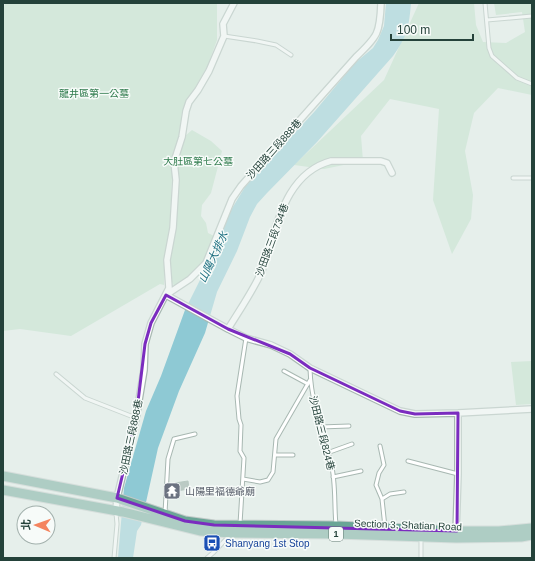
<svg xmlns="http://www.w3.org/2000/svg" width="535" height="561" font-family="Helvetica,'Noto Sans TC',sans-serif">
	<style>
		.green { fill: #bfe0c8 }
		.water { fill: #8ec9d4 }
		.building { fill: #bbcac4; stroke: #b8c9c2 }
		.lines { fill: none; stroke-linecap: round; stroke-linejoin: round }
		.lane-casing { stroke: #a8b8b2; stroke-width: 5 }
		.street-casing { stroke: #a8b8b2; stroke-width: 8 }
		.primary-casing { stroke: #c2cac8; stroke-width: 11 }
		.lane { stroke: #fff; stroke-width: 3 }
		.street { stroke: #fff; stroke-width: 5.5 }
		.primary { stroke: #6aa596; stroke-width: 9 }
		.marked { fill: none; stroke: #7b2cbf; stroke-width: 3; stroke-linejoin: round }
		.labels { text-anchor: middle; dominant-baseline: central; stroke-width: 3; stroke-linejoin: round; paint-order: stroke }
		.shield { fill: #f7fbf9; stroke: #637a73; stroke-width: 1 }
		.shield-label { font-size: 9px; font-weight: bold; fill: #24423a }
		.park-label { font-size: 10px; fill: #2d7a4b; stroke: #f7fbf9 }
		.street-label { font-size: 10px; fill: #24423a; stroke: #f7fbf9 }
		.worship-label { font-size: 10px; fill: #5b616d; stroke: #f7fbf9; text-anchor: start }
		.transit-label { font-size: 10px; fill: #164399; stroke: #f7fbf9; text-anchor: start }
		.water-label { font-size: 11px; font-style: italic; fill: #1c6f80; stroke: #f7fbf9 }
	</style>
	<rect width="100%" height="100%" fill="#e6efeb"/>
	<path class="green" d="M5 3H217V40L208 65 182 111 179 139 173 155 170 222 165 260 164 285 160 284 71 336 20 329 3 331V12Z
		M419 3H474L476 25 483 42 506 43 525 32 522 12 496 15 494 3H532V95L498 88 474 113 465 151 473 195 471 219 452 254 433 200 439 109 390 99 361 136 363 161 324 169 294 165 384 80Z
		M192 130 211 141 222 151 211 193 202 205 201 216 206 223 208 233 214 236 203 262 193 274 174 286 172 282 170 256 177 156 185 136Z
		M532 361V404L516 405 511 362Z"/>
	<path class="water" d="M386 3H411C409 27 407 37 393 56L317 142 267 193 257 204 250 217 237 251 217 292 205 333 179 391 158 448 141 525 137 531 133 558H118L124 488 146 411 161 376 185 310 206 268 228 215 245 187 315 111 355 63 373 48 378 40 384 26Z"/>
	<path class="building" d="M188 481 189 489 176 491 175 483Z
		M170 488 176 492 173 495 168 491Z"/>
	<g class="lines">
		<g class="lane-casing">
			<path id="lane" d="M485 3 489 48 492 56 517 78 532 84
				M487 20 532 16
				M224 36 257 41 276 45 291 55
				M513 178H532
				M310 369C311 401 322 432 331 463 336 482 334 505 336 525
				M284 371 308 384
				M56 374 85 398 136 418
				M320 427 349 426
				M380 446 384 465 379 473 376 485 382 499 385 527
				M327 453 352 444
				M275 455H293
				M408 461 458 474
				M333 477 361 471
				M243 479 260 482 268 480 273 472 276 439 310 380
				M382 499 390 494 404 492
				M165 513 168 459 174 439 195 434
				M240 524 244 458 240 451 241 425 239 419 237 396 246 338
				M421 538V558
				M114 558 117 524 116 513
				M207 558 214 552 230 535"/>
		</g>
		<g class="street-casing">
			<path id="street" d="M166 295 228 329 246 338 271 345 290 354 310 368 400 411 415 414 458 413 532 409
				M166 295 190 279 206 263 232 199 241 186 356 57C378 36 380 33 381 3
				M228 329C239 311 252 292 261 273 264 267 265 259 267 253 279 216 290 172 331 161H381L387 163 392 173
				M116 511 117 498 136 418 144 370 145 344 151 323 169 288 167 260 173 228 176 180 174 162 182 137 186 111 189 102 198 90 209 71 224 36 223 24 234 3
				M456 534 458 474V413"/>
		</g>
		<g class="primary-casing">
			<path id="primary" d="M3 476 117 498 185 521 214 525 336 526 457 531H499L532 528
				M3 490 123 512 200 531 232 533 336 534 456 538 521 537 532 535"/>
		</g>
		<use href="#lane" class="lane"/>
		<use href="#street" class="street"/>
		<use href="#primary" class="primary"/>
	</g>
	<path d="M0 0H535V561H0ZM166 295 228 329 290 354 310 368 400 411 415 414 458 413 457 531 214 525 185 521 117 498 136 418 145 344 151 323Z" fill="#e6efeb" fill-opacity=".55" fill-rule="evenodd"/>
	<path class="marked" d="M166 295 228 329 290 354 310 368 400 411 415 414 458 413 457 531 214 525 185 521 117 498 136 418 145 344 151 323Z"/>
	<defs>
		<g id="temple-square" transform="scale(0.9)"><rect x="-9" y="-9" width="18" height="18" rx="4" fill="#6b7280" stroke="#f7fbf9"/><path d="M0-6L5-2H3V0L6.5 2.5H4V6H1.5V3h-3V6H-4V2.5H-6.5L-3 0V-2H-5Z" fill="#fff"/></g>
		<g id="bus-square" transform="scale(0.9)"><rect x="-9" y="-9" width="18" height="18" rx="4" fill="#1a4fb4" stroke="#f7fbf9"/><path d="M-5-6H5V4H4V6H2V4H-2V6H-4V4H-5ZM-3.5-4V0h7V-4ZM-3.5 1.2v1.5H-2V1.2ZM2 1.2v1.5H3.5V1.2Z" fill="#fff"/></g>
	</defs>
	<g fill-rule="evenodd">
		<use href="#temple-square" x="172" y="491"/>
		<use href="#bus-square" x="212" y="543"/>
	</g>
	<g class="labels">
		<rect class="shield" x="329" y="527" width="14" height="14" rx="3"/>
		<g class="shield-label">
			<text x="336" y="534">1</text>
		</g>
		<g class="park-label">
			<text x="94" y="93">龍井區第一公墓</text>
			<text x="198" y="161">大肚區第七公墓</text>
		</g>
		<g class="street-label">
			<text transform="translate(274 149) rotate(-48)">沙田路三段888巷</text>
			<text transform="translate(272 240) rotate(-70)">沙田路三段734巷</text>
			<text transform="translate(322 433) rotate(76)">沙田路三段824巷</text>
			<text transform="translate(131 437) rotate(-78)">沙田路三段888巷</text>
			<text transform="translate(408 525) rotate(2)">Section 3, Shatian Road</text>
		</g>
		<g class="worship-label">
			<text x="185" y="491">山陽里福德爺廟</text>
		</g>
		<g class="transit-label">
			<text x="225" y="543">Shanyang 1st Stop</text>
		</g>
		<g class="water-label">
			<text transform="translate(213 257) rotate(-65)">山陽大排水</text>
		</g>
	</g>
	<rect width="535" height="561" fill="none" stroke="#24423a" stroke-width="8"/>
	<g transform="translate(36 525) rotate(272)"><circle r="19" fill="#f7fbf9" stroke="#a3b1ad"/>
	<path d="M0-3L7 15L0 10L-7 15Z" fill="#f4845f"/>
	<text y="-6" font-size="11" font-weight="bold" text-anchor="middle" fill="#24423a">北</text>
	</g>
	<path d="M391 34v6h82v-6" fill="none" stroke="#24423a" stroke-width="2"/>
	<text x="397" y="34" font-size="12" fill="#24423a" stroke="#f7fbf9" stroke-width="3" paint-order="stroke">100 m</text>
</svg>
